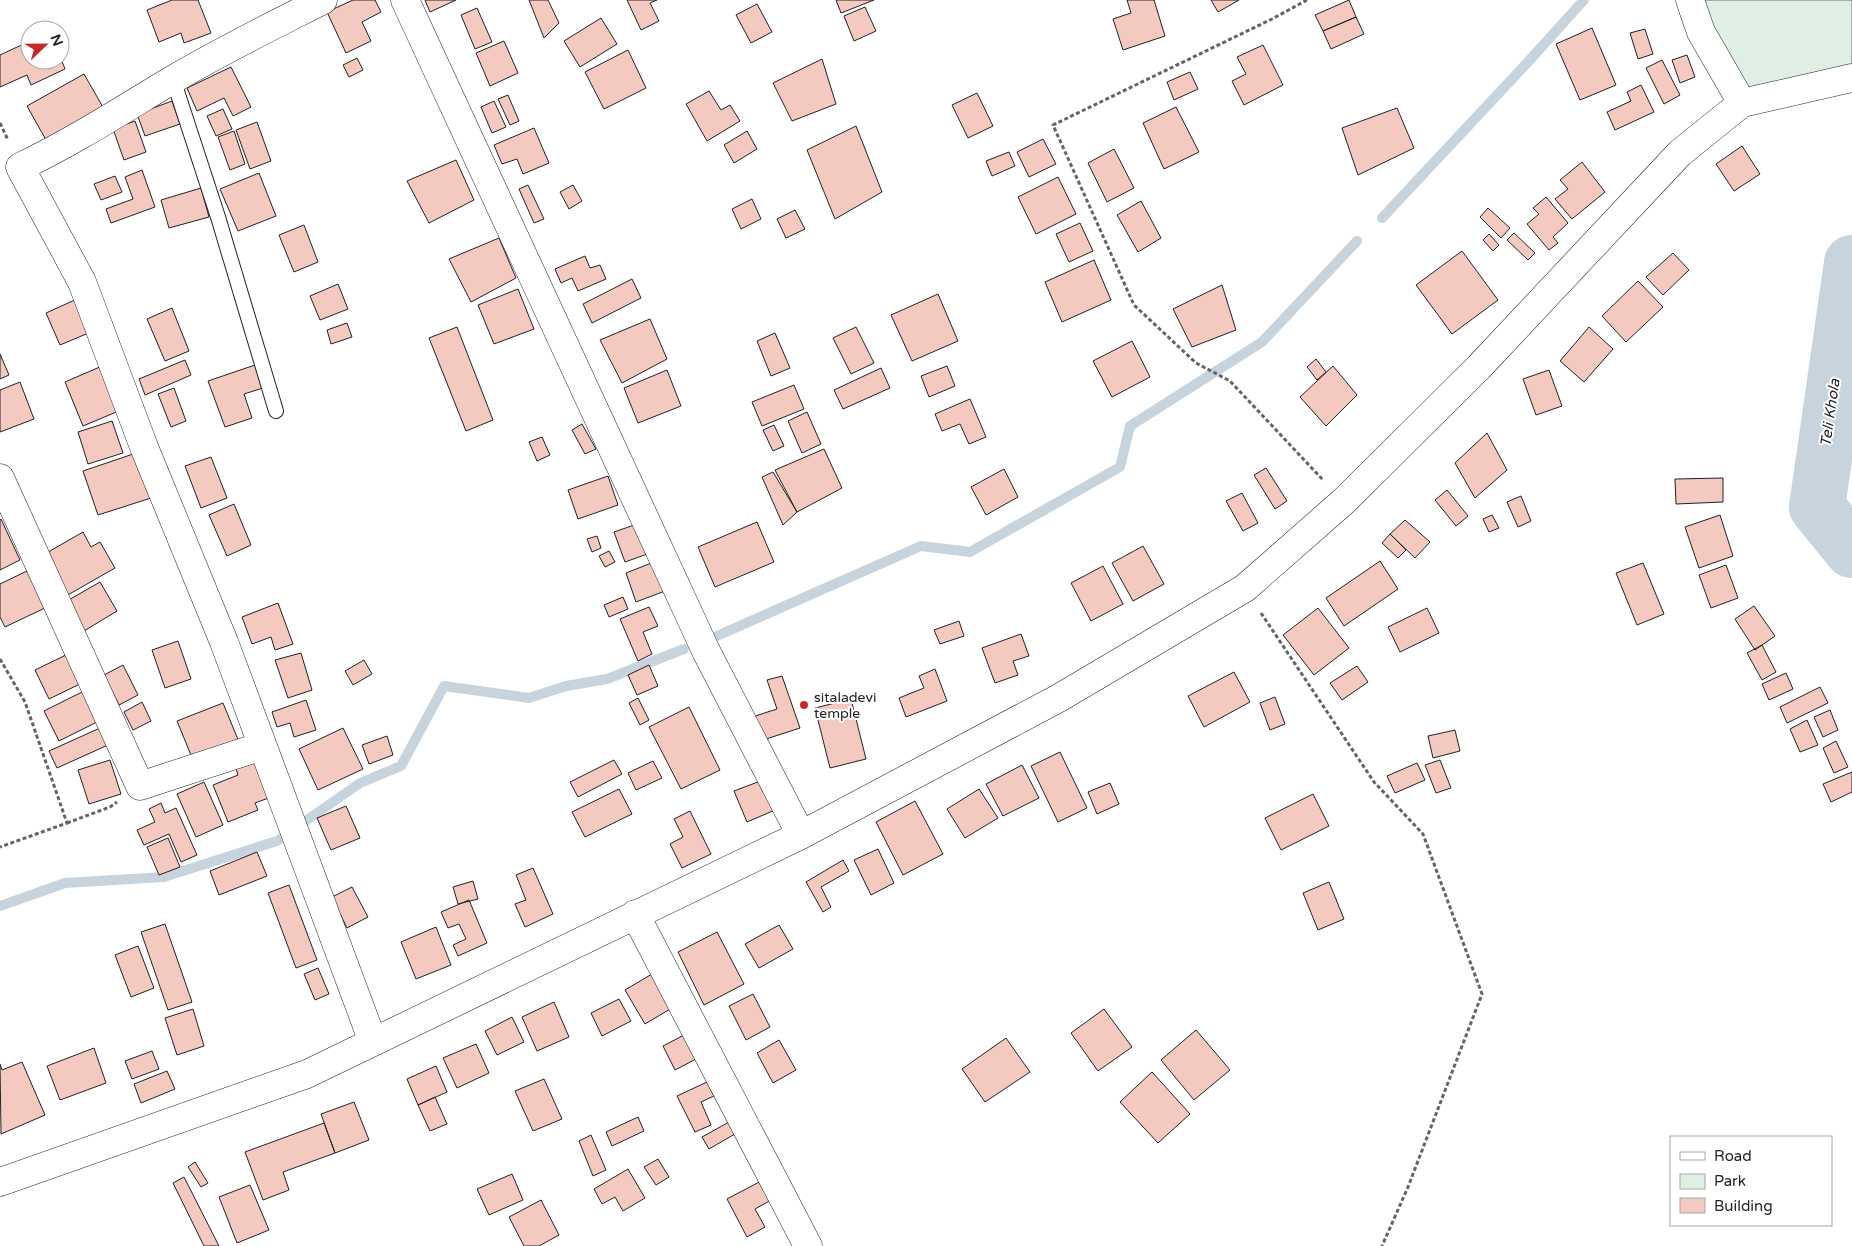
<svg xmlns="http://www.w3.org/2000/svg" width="1852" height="1246" font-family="'Varela Round',sans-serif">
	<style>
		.green { fill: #e0efe3; stroke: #6f6f6f }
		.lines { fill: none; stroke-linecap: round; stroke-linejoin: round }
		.stream { stroke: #c7d3dd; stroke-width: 10 }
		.river { stroke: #c7d3dd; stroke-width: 56 }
		.building { fill: #f3c9c0; stroke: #222 }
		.service-casing { stroke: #222; stroke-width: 16 }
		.minor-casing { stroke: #222; stroke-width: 29 }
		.tertiary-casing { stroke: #222; stroke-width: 29 }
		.path { stroke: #646464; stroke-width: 3; stroke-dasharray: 4 2.5; stroke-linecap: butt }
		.service { stroke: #fff; stroke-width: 14 }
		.minor { stroke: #fff; stroke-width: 28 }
		.tertiary { stroke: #fff; stroke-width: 28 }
		.poi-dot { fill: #c62828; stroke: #fff; stroke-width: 2 }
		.labels { text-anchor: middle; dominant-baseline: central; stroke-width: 4; stroke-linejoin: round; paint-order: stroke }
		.poi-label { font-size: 14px; fill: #222; stroke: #fff; text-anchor: start }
		.water-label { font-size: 15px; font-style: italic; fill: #222; stroke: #fff }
	</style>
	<rect width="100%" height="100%" fill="#fff"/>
	<path class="green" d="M1690 0H1852V78L1742 103Z"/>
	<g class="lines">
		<path class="stream" d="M1382 218 1527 63 1584 0
			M710 639 921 546 970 552 1120 467 1130 426 1262 342 1357 241
			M0 906 65 883 164 877 277 841 360 783 401 766 444 686 529 698 566 686 607 679 684 649"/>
		<path class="river" d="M1852 263 1817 507 1852 550"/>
	</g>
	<path class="building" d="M172 0H198L211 33 184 43 181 33 159 42 147 10Z
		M353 0H375L381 12 362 22 371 41 346 53 327 12Z
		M425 0H456L430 12Z
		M529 0H548L559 23 544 38Z
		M627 0H657L650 3 659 21 641 30Z
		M836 0H874L841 13Z
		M1127 0H1154L1165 36 1123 50 1113 19 1131 13Z
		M1211 0H1239L1218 12Z
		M1349 0 1356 17 1323 31 1315 15Z
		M757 4 772 32 751 43 736 15Z
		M865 7 876 31 854 41 844 16Z
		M477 8 492 42 475 49 461 15Z
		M1356 17 1364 34 1331 49 1323 31Z
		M601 18 617 44 580 67 564 41Z
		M1592 28 1616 85 1580 100 1556 44Z
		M1645 29 1653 54 1638 59 1630 33Z
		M30 41V60H60V56L65 69 31 85 27 75 0 87V55Z
		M504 41 518 73 490 86 476 53Z
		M1263 45 1283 85 1244 105 1232 81 1246 74 1237 57Z
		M628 50 646 88 604 109 585 72Z
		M1687 55 1695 77 1680 83 1672 60Z
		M357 58 363 70 349 77 343 65Z
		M822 59 836 104 792 121 773 83Z
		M1662 60 1680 95 1664 104 1646 68Z
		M231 67 251 107 233 116 224 98 197 111 187 88Z
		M1190 72 1198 89 1174 100 1167 82Z
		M84 74 108 116 51 149 27 106Z
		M1641 85 1654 112 1615 130 1607 112 1631 101 1627 92Z
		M709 91 721 110 730 105 740 121 707 141 686 104Z
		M977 93 993 126 968 138 952 105Z
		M508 95 519 121 510 125 498 99Z
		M172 101 180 124 145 136 137 114Z
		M494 101 506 127 492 133 481 107Z
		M1176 107 1199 152 1164 169 1143 123Z
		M1397 108 1414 148 1358 175 1342 128Z
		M223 109 232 129 216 136 207 116Z
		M135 121 146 152 124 160 113 129Z
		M257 122 271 161 250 169 236 130Z
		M856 126 882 192 835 219 807 150Z
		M534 128 549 163 523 174 517 159 502 164 494 145Z
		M234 131 245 164 230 170 218 137Z
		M747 131 757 149 734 163 724 145Z
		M1043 139 1056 164 1029 177 1017 152Z
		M1742 146 1760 174 1734 191 1716 164Z
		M1114 149 1134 188 1107 202 1088 163Z
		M1009 152 1015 166 992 176 986 161Z
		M456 160 474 200 429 223 407 181Z
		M1582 162 1605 192 1572 219 1555 199 1568 189 1560 180Z
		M142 170 155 207 111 223 106 209 133 199 125 177Z
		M259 173 276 216 238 231 220 189Z
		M115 176 122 192 101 200 94 184Z
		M1058 177 1076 214 1036 234 1018 197Z
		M528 185 544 219 534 223 519 189Z
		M573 185 582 201 569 209 560 192Z
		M201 188 209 217 169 228 161 200Z
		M1546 197 1568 223 1553 237 1558 243 1549 250 1527 224 1539 214 1533 208Z
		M752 199 761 219 741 229 732 209Z
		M1141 201 1161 238 1138 252 1117 215Z
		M1488 208 1510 228 1501 238 1480 217Z
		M795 210 805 229 786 238 777 219Z
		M1080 223 1093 251 1069 262 1056 234Z
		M304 225 318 262 294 272 279 235Z
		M1514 233 1535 253 1528 260 1507 240Z
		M1489 234 1499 245 1493 251 1483 240Z
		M499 238 516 278 471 302 449 259Z
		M1462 251 1498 300 1452 334 1416 285Z
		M1673 253 1689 270 1663 295 1646 277Z
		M585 256 590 268 600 265 606 279 578 291 572 278 561 283 555 269Z
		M1094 260 1111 300 1062 322 1045 282Z
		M632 279 641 298 592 323 583 304Z
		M1638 281 1663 307 1626 342 1602 316Z
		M338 284 348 309 320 320 310 296Z
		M1222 285 1236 330 1192 347 1173 309Z
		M518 289 534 329 494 344 478 305Z
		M938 294 958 341 912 361 891 315Z
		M77 299 91 332 60 345 46 313Z
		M172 308 189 351 165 361 147 319Z
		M650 319 667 359 622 383 600 340Z
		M347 323 352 337 331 344 327 330Z
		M457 327 493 420 466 431 429 338Z
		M856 327 874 363 851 374 833 338Z
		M1589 327 1613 349 1584 382 1560 361Z
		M775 333 790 368 771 376 757 341Z
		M1132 341 1150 377 1112 397 1093 361Z
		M0 354 9 375 0 379Z
		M1316 359 1326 372 1317 380 1307 367Z
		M185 360 191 375 145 395 139 379Z
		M255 365 263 388 244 394 252 418 225 427 208 381Z
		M102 366 121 410 83 426 65 382Z
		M947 366 955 386 929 397 921 376Z
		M1333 366 1357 395 1326 426 1300 397Z
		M881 368 890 388 843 409 834 390Z
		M667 370 681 406 638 423 624 388Z
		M1549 370 1562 406 1536 415 1523 379Z
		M20 382 34 419 0 432V390Z
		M794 385 804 409 762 426 752 402Z
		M174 388 186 421 171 427 158 394Z
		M970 399 986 437 969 444 960 424 942 431 935 414Z
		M807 412 821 444 802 453 788 421Z
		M112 421 123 453 88 464 78 432Z
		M582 424 596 449 585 454 572 430Z
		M774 425 784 446 773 451 763 430Z
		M1487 433 1507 470 1475 498 1455 463Z
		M542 437 550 455 537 461 529 442Z
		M824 449 842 488 797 512 775 470Z
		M136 453 151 498 98 515 83 471Z
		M211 457 227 498 201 508 185 466Z
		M1266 468 1287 501 1275 509 1254 475Z
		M1004 469 1018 497 986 515 971 487Z
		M773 472 797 512 783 525 762 477Z
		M608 476 618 505 578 519 568 490Z
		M1723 478V502L1676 504 1675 479Z
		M1447 490 1468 516 1456 526 1435 500Z
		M1242 493 1258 523 1243 531 1226 501Z
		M1521 496 1531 521 1518 527 1507 502Z
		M234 504 251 545 227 556 209 515Z
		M1492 515 1499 528 1489 532 1483 519Z
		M1720 515 1733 556 1699 568 1685 527Z
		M1 519 20 560 0 570V520Z
		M1405 520 1430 542 1415 558 1390 534Z
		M757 522 774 562 715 587 698 547Z
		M640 523 650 553 625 562 614 532Z
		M83 532 91 547 100 542 115 568 66 596 43 555Z
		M1390 534 1406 550 1398 558 1382 543Z
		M597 536 601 548 592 552 587 539Z
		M1143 546 1164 584 1133 601 1112 563Z
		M609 551 615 562 605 567 599 556Z
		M1380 561 1398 589 1344 626 1326 598Z
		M654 562 665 591 636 602 626 573Z
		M1643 563 1664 614 1637 625 1616 573Z
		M1726 565 1738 598 1711 608 1699 575Z
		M1103 566 1123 604 1091 621 1071 583Z
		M29 570 47 607 5 627 0 617V584Z
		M100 582 117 611 84 631 67 601Z
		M623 597 628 609 609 617 604 605Z
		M278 603 293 644 275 650 271 637 252 644 242 617Z
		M1754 606 1775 636 1755 650 1735 619Z
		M649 607 658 626 643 632 652 654 638 661 620 619Z
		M1318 608 1349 648 1314 675 1283 635Z
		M1427 608 1439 633 1400 652 1388 627Z
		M959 621 964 636 940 644 934 630Z
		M1021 634 1029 656 1013 661 1018 675 995 683 982 648Z
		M178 641 191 679 165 688 152 650Z
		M1762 645 1776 672 1762 680 1747 653Z
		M301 653 312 690 288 698 275 660Z
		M68 654 82 683 49 699 35 670Z
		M364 660 372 674 353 685 345 671Z
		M123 665 138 695 119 705 104 675Z
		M649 665 658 686 637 695 628 675Z
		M1357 666 1368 682 1342 700 1330 683Z
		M935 669 947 701 906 717 899 698 924 688 919 676Z
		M1234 672 1250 702 1204 727 1188 696Z
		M1786 673 1793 689 1769 700 1762 684Z
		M782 676 800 728 760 741 752 717 777 709 767 680Z
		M1820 687 1828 703 1787 723 1780 707Z
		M84 691 99 721 59 741 44 711Z
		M1275 697 1285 724 1270 730 1260 703Z
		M638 698 649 720 640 725 629 703Z
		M851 699 866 759 830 768 815 708Z
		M306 700 316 730 294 737 290 723 277 727 272 712Z
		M142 702 151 721 133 730 124 712Z
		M223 703 239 742 193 760 177 721Z
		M689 707 720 770 681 789 649 727Z
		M1830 710 1838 730 1823 737 1814 717Z
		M1807 720 1818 745 1800 752 1790 729Z
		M100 728 108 745 57 768 49 751Z
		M343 728 363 769 318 790 299 749Z
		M1455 730 1460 751 1433 758 1428 736Z
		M387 736 393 755 369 764 362 745Z
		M1836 741 1848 767 1834 773 1823 748Z
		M1060 752 1087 808 1058 822 1031 766Z
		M258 757 274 796 255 803 258 810 228 822 213 785 238 775 235 766Z
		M110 760 121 794 89 804 78 770Z
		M614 760 622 774 578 797 570 782Z
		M1440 760 1451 788 1436 793 1425 765Z
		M653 761 662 778 636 790 628 773Z
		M1417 763 1425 780 1395 793 1387 776Z
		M1022 765 1039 798 1003 816 986 784Z
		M1852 772V792L1831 802 1823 784Z
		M763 780 775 810 747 822 734 791Z
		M204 782 223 825 196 837 177 794Z
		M1110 783 1119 804 1097 814 1088 792Z
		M619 789 632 814 585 837 572 812Z
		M979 789 998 818 965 838 947 809Z
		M1313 794 1329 826 1281 850 1265 818Z
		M915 801 943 854 903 875 876 822Z
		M161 803 165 813 176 808 197 855 181 862 169 834 144 845 137 830 155 822 149 809Z
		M346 806 360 838 331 850 317 818Z
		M690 811 711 854 682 868 670 844 683 837 674 819Z
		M168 838 180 867 159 875 147 847Z
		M878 849 894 883 871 895 854 860Z
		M257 852 267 876 219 895 210 871Z
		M843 860 849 871 821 887 831 907 823 912 806 882Z
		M533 868 553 914 525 927 515 904 526 900 516 875Z
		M473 881 478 899 458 904 453 887Z
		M1329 882 1344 919 1318 930 1303 893Z
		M289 885 317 960 296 968 268 893Z
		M352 887 368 917 347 928 332 897Z
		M469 900 487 943 458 956 453 945 466 939 459 924 448 928 441 912Z
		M165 924 192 1002 168 1010 141 932Z
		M779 925 793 949 759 968 745 944Z
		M436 927 451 965 416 979 401 942Z
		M717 932 744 984 704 1005 678 952Z
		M138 946 154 988 131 997 115 955Z
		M318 968 329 994 315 1000 304 974Z
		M657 971 677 1005 645 1024 625 990Z
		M753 994 770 1027 746 1040 729 1006Z
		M619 999 631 1021 602 1036 591 1013Z
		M554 1002 569 1037 537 1051 522 1017Z
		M193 1009 204 1046 177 1055 165 1018Z
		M1104 1009 1132 1047 1098 1071 1071 1033Z
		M512 1017 524 1042 497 1055 485 1031Z
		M1196 1030 1230 1070 1194 1100 1161 1060Z
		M684 1035 696 1059 675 1070 663 1046Z
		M1006 1038 1030 1072 985 1102 962 1069Z
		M779 1040 796 1070 773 1083 757 1053Z
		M476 1044 489 1073 457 1088 443 1058Z
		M94 1048 106 1083 60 1100 47 1066Z
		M152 1051 159 1069 132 1079 125 1061Z
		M22 1062 45 1115 1 1134 0 1064 2 1070Z
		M436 1066 447 1092 418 1105 407 1079Z
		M167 1071 175 1089 141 1103 134 1084Z
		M1152 1072 1190 1114 1158 1143 1120 1102Z
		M544 1079 562 1119 533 1131 515 1091Z
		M707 1082 714 1096 701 1102 711 1125 695 1132 677 1096Z
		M435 1097 447 1124 430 1131 418 1105Z
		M354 1102 369 1140 335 1153 321 1114Z
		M638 1117 644 1131 612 1146 606 1132Z
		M729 1122 735 1134 709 1149 702 1137Z
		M324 1123 335 1153 283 1172 289 1190 263 1200 245 1152Z
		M591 1135 606 1170 593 1176 579 1141Z
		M658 1159 669 1177 656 1185 644 1167Z
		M195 1162 208 1183 201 1187 188 1167Z
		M628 1169 645 1198 623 1211 615 1197 602 1204 594 1189Z
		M512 1174 523 1200 489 1215 477 1189Z
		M184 1177 219 1246H204L173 1183Z
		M763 1180 773 1199 755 1209 765 1227 747 1237 727 1199Z
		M250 1185 269 1230 237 1243 219 1197Z
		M541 1200 559 1235 539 1246H524L509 1217Z"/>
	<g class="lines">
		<g class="service-casing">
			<path id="service" d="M173 79 218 217 276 411"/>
		</g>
		<g class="minor-casing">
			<path id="minor" d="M323 0C272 26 221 51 172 80 122 110 73 142 20 167L82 282 144 447 224 642 373 1042
				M405 0 706 651 801 835
				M0 478 140 786 262 746
				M635 914 808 1246
				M0 1182 307 1074 801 835 1059 698 1245 588 1344 501 1479 367 1680 153 1742 103 1852 78"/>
		</g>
		<g class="tertiary-casing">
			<path id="tertiary" d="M1690 0 1701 32 1742 103"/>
		</g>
		<path class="path" d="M1307 0 1272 19 1053 125 1134 305 1196 363 1230 381 1324 481
			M0 123 8 140
			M1261 613 1374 782 1423 834 1482 994 1408 1187 1382 1246
			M0 659 25 702 67 823 0 847
			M67 823 110 807 117 802"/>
		<use href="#service" class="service"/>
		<use href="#minor" class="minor"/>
		<use href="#tertiary" class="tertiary"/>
	</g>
	<circle class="poi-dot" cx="804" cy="705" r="5"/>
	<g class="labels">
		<g class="poi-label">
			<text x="814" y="697">sitaladevi<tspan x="814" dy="16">temple</tspan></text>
		</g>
		<g class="water-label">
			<text transform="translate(1830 413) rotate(-82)">Teli Khola</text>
		</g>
	</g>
	<rect x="1670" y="1136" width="162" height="90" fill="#ffffff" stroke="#a7a7a7"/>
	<rect x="1680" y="1152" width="25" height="8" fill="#ffffff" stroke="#a7a7a7"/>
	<text x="1714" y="1161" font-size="15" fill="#222222">Road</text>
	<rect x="1680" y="1174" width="25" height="15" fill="#e0efe3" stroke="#a7a7a7"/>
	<text x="1714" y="1186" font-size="15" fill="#222222">Park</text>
	<rect x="1680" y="1198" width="25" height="15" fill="#f3c9c0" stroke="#a7a7a7"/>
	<text x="1714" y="1211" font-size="15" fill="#222222">Building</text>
	<g transform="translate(45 45) rotate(68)"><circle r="24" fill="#ffffff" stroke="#a7a7a7"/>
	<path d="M0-4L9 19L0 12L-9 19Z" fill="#c62828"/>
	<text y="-8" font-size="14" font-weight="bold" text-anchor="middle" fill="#222222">N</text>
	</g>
</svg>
